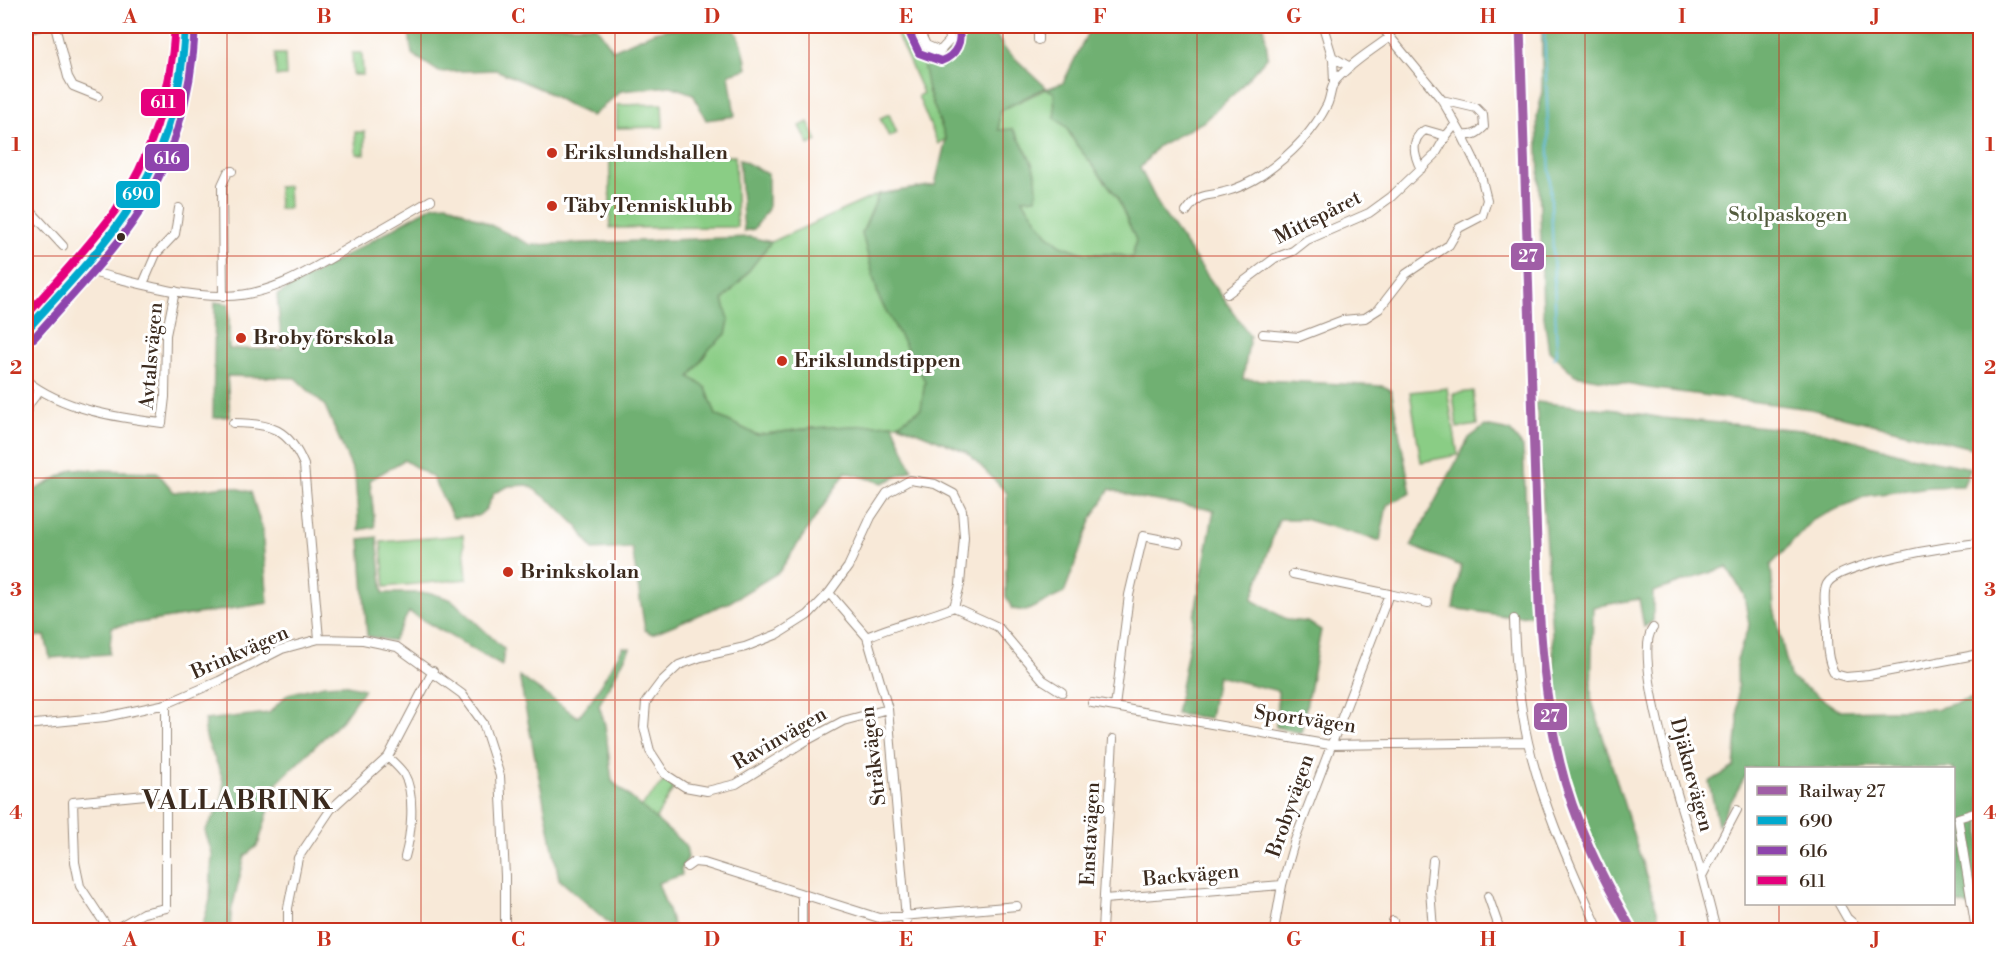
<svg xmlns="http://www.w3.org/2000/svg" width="2006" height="956" font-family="'Libre Bodoni',serif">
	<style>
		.green { fill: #8acd85; stroke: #627c52; stroke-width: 1.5 }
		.forest { fill: #6fb072; stroke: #556d48; stroke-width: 1.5 }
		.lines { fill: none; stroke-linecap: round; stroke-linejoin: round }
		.stream { stroke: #5fbadd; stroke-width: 2 }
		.street-casing { stroke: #9a8a7b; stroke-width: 10 }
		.secondary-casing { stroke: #9a8a7b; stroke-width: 14 }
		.street { stroke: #fff; stroke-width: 8 }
		.secondary { stroke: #fbe5cf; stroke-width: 12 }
		.bus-1-casing { stroke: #fff; stroke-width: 12 }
		.bus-2-casing { stroke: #fff; stroke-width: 12 }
		.bus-3-casing { stroke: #fff; stroke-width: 12 }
		.bus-1 { stroke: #00a9ce; stroke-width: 8 }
		.bus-2 { stroke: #8e44ad; stroke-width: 8 }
		.bus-3 { stroke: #e5007d; stroke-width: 8 }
		.rail-1-casing { stroke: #fff; stroke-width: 14 }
		.rail-1 { stroke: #a05ea6; stroke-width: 9 }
		.grid { fill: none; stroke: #c8321e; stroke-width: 1.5; stroke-opacity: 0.55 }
		.poi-dot { fill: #c8321e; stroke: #fff; stroke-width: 2 }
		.bus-dot { fill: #3b2a1e; stroke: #fff; stroke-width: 2 }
		.labels { text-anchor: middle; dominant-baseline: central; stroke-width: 6; stroke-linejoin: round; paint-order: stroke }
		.poi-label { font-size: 20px; font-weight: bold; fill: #3b2a1e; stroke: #fff; text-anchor: start }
		.park-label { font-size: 20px; fill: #535b3d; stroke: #fff }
		.street-label { font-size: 20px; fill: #3b2a1e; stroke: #fff }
		.district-label { font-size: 26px; font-weight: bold; letter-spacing: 1.5px; fill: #3b2a1e; stroke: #fff }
		.line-badge { stroke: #fff; stroke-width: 2 }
		.badge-label { font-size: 16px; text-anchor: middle; font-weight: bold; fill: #fff }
		.neatline { fill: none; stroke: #c8321e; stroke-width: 2 }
		.grid-label { font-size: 20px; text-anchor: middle; font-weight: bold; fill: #c8321e }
	</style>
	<rect width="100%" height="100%" fill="#fff"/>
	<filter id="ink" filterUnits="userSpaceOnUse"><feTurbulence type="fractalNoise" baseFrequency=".0167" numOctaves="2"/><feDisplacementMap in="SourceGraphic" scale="12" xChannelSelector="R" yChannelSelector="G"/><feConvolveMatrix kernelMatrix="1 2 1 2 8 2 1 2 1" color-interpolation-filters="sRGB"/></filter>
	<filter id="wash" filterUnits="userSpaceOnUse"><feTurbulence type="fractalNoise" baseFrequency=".008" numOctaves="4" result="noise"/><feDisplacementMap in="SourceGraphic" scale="24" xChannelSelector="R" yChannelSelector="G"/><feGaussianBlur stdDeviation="1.35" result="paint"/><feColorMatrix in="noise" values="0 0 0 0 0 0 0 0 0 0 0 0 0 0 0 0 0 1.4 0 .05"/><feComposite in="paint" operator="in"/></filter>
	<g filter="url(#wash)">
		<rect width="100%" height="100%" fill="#f8e9d8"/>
		<path class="green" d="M893 26H913L921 46 928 90 946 139 938 144 918 96 923 93Z
			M352 53H362L363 75H353Z
			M275 54H285L286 76H276Z
			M1046 89 1054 92 1055 118 1066 127 1076 144 1116 195 1136 240 1132 259 1116 254H1086L1061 245 1047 234 1021 198 1036 197 999 130V111Z
			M662 104 663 127 617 128V105Z
			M889 114 897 133 889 137 880 118Z
			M808 122 817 141 809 145 800 126Z
			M355 132H365V154H356Z
			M735 156 737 227 610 228V157Z
			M288 186 289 208 279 209 278 187Z
			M879 194 862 233 879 298 925 381 921 409 898 424 812 428 757 435 716 415 706 388 690 377 710 348 726 334 729 320 723 300 743 278 771 242Z
			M1447 388 1458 455 1421 462 1410 392Z
			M1473 391 1477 425 1457 428 1453 394Z
			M463 535 467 579 385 587 381 542Z
			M664 781 672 784 673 789 655 820 641 807Z"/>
		<path class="forest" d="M408 26H596L613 50 654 32 683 26H731C742 37 745 54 747 69L729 74 735 116 706 120 693 94 671 86 621 91 592 116 574 108 543 90 496 70 439 72 412 54Z
			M951 26H991L1004 48 1046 87 999 111V130L1013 129C1027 152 1040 169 1036 198L1022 199 1047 234 1061 245 1086 254H1116L1132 258 1136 240 1116 195 1076 144 1066 127 1055 118 1054 92 1046 89 1063 83 1091 26H1264L1268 56 1237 91 1203 122 1158 146 1140 168 1161 210 1250 336 1243 379 1383 386 1391 390 1411 493 1387 505 1380 541 1304 519H1279L1252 600 1288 620 1308 622 1321 630 1301 733 1276 727 1278 691 1217 676 1210 718 1176 714 1214 510 1138 498 1110 489 1092 518 1064 593 1026 611 1012 609 1006 596 1007 493 967 452 898 424 921 409 925 381 879 298 862 233 879 194 935 185 946 139 928 90 923 63 926 52 937 56 955 39Z
			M1542 26H1980V450L1810 409 1648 388 1575 375 1549 351 1543 310 1537 116 1542 95Z
			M739 159 768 174V209L754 229 744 231Z
			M448 204 531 245 750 237 771 242 743 278 723 300 729 320 726 334 710 348 690 377 706 388 716 415 757 435 812 428 893 424 912 470 883 483 846 472 779 572 730 602 652 634 645 630 632 548 593 550 577 526 556 505 528 485 509 486 494 493 486 509 478 516 453 518 432 477 404 460 370 480 375 527 359 530 355 476 325 406 295 378 227 376 230 416 213 418 215 302 229 304V349H282L277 295 434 205Z
			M1536 402 1617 410 1663 418 1824 432 1910 456 1971 468 1963 486 1929 487 1866 496 1813 520 1771 565 1774 608 1790 677 1840 711 1936 709 1980 696V908L1954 903V768H1746V775L1718 825 1709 782 1734 767 1738 722 1737 659 1749 625 1744 595 1727 567 1653 592V621L1644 627 1639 599 1593 607 1591 698 1663 930H1638L1599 858 1572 797 1559 735Z
			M1485 426 1510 431 1523 447 1531 615 1506 616 1453 608 1461 566 1411 546 1469 438Z
			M73 469 157 472 174 492 228 486 251 492 262 529 268 603 112 627 109 654 50 658 45 636 26 637V495Z
			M377 537 383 593H431L452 600 504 649 502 666 409 612 393 641 367 636 360 539Z
			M623 647 630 648 599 705 605 725 612 781 686 846 688 858 681 869 682 875 658 883 675 930H617L559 879 519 676 578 717 592 699Z
			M343 684 364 689 342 720 277 783 258 845 245 856 231 912 230 930H201L210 900 212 853 205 831C210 822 217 812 221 802 233 773 200 748 205 720L269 713 288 694 324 685Z"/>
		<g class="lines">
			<path class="stream" d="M1544 26 1557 354 1554 358"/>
		</g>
	</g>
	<g filter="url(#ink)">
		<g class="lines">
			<g class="street-casing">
				<path id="street" d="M55 26 68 77 73 86 98 96
					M917 26 926 45 940 51 950 40 949 32 944 26
					M1038 26V40
					M1323 26 1333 59 1334 82
					M26 30 43 26
					M1331 56 1350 67
					M1442 100 1476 108 1483 115 1484 127C1477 134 1473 136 1462 135
					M1421 169C1414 156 1410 139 1425 130L1446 136
					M26 206 63 246
					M1186 212C1201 191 1203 198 1224 192 1237 189 1251 182 1262 175 1288 157 1312 134 1327 105 1331 97 1330 87 1336 80 1351 63 1372 50 1390 37
					M84 265 91 272C134 282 178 296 222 296 269 297 309 271 348 248 376 232 404 216 431 200
					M143 284 156 254 175 234 179 208
					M1227 294 1275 258 1293 251 1307 240 1369 213 1391 197 1435 155 1446 136 1455 125
					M223 297 222 185 228 172 232 171
					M1263 334 1299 337 1343 320 1365 318 1379 309 1406 274 1449 245 1459 228 1482 216 1487 200 1480 172 1462 135 1442 100 1381 26
					M26 380C61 409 118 418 162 423L165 397 166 335 175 291
					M26 414 29 404 39 391
					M233 423C271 423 289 429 304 465L319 639
					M1980 543C1955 545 1838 563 1827 584 1822 594 1826 614 1827 625 1827 642 1826 659 1835 674L1846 677 1869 675 1980 654
					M829 593 867 637 888 709 907 930
					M1389 594 1428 603
					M954 607 998 627 1043 680 1062 692
					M1514 619C1515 660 1519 702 1528 742 1543 808 1572 869 1599 930
					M1653 628C1630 655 1686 822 1697 859 1704 883 1710 907 1716 930
					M867 637C895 624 925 619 954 607
					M1092 703 1330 745 1528 742
					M1115 707 1129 595 1143 536 1179 543
					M888 709 843 721 804 742 736 784 707 791 685 787 665 774 650 751 644 727 646 702 661 682 679 665 701 657 745 647 778 634 808 615 829 593 848 567 871 517 887 493 910 480 935 484 954 494 962 510 964 537 960 585 954 607
					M26 725 105 717 166 704 219 681 282 649 319 639 363 640 397 647 462 694 483 723 500 776 505 876V930
					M388 757C393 762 400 768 404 774 416 795 411 835 405 857
					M687 867 694 862 704 863 879 918 1017 906
					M1702 876 1737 810
					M1488 896 1500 930
					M1104 899 1282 885
					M1839 904 1847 918 1861 930
					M109 930 80 886 75 862 73 802 166 793
					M113 930 143 913 166 908V704
					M288 930V908L298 858 331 809 388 757 433 671
					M802 930V895
					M1102 930 1113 739
					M1274 930 1282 885 1294 843 1389 594 1293 574
					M1392 930 1393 921
					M1433 930 1430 890 1433 860
					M1976 930 1958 818 1978 812"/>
			</g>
			<g class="secondary-casing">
				<path id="secondary" d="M26 331C59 293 95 257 124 216 161 164 185 88 185 26"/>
			</g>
			<use href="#street" class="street"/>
			<use href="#secondary" class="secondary"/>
			<g class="bus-1-casing">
				<path id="bus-1" d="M26 331C59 293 96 257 124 216 163 160 182 94 185 26"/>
			</g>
			<g class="bus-2-casing">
				<path id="bus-2" d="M908 30 919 53 941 61C956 56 964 40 957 26
					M34 338C67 300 103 264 132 223 172 166 192 96 195 26"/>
			</g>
			<g class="bus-3-casing">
				<path id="bus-3" d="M26 316C56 281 88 248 115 211 153 156 171 91 175 26"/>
			</g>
			<use href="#bus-1" class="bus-1"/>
			<use href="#bus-2" class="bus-2"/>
			<use href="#bus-3" class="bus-3"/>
			<g class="rail-1-casing">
				<path id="rail-1" d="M1520 26 1539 605C1542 658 1547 711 1560 763 1574 822 1602 877 1632 930"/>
			</g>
			<use href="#rail-1" class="rail-1"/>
		</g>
	</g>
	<path class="grid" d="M227 26V930M421 26V930M615 26V930M809 26V930M1003 26V930M1197 26V930M1391 26V930M1585 26V930M1779 26V768M26 256H1980M26 478H1980M26 700H1980M1779 904V930"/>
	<g class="poi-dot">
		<circle cx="552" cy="153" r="6"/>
		<circle cx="552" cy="206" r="6"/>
		<circle cx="241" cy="338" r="6"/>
		<circle cx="782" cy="361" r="6"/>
		<circle cx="508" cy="572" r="6"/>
	</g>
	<circle class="bus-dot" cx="121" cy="237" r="5"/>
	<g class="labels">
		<g class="poi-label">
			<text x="564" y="153">Erikslundshallen</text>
			<text x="564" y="206">Täby Tennisklubb</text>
			<text x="253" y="338">Broby förskola</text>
			<text x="794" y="361">Erikslundstippen</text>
			<text x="520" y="572">Brinkskolan</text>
		</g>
		<g class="park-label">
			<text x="1788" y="215">Stolpaskogen</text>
		</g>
		<g class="street-label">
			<text transform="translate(1318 218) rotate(-27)">Mittspåret</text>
			<text transform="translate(152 356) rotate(-85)">Avtalsvägen</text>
			<text transform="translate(240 653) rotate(-24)">Brinkvägen</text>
			<text transform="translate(1305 720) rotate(8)">Sportvägen</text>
			<text transform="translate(780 739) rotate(-30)">Ravinvägen</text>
			<text transform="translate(874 756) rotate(-97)">Stråkvägen</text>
			<text transform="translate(1691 775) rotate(75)">Djäknevägen</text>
			<text transform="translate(1291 806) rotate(-71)">Brobyvägen</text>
			<text transform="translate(1091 834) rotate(-87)">Enstavägen</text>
			<text transform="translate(1191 876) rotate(-5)">Backvägen</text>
		</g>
		<g class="district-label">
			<text x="238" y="801">VALLABRINK</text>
		</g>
	</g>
	<g class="line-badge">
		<rect x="140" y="88" width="46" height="29" rx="6" fill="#e5007d"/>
		<rect x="144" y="143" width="46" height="29" rx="6" fill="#8e44ad"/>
		<rect x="115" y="180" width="46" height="29" rx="6" fill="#00a9ce"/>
		<rect x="1510" y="242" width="35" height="29" rx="6" fill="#a05ea6"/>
		<rect x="1533" y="702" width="35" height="29" rx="6" fill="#a05ea6"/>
	</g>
	<g class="badge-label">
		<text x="163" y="108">611</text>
		<text x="167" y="164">616</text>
		<text x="138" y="200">690</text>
		<text x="1528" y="262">27</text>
		<text x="1550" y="722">27</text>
	</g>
	<rect width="2006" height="956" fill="none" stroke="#fff" stroke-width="66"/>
	<rect x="1745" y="767" width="210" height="138" fill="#ffffff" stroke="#b1aaa5" stroke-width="1.5"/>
	<rect x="1757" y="786" width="30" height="9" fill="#a05ea6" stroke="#b1aaa5" stroke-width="1.5"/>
	<text x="1799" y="797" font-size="18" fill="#3b2a1e">Railway 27</text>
	<rect x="1757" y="816" width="30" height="9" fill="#00a9ce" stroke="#b1aaa5" stroke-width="1.5"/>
	<text x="1799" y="827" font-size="18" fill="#3b2a1e">690</text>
	<rect x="1757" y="846" width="30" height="9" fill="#8e44ad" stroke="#b1aaa5" stroke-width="1.5"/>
	<text x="1799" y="857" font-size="18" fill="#3b2a1e">616</text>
	<rect x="1757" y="876" width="30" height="9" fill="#e5007d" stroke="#b1aaa5" stroke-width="1.5"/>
	<text x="1799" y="887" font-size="18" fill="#3b2a1e">611</text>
	<rect x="33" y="33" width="1940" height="890" class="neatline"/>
	<g class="grid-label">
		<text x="130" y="23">A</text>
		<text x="324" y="23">B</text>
		<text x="518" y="23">C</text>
		<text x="712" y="23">D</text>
		<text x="906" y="23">E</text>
		<text x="1100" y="23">F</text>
		<text x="1294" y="23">G</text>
		<text x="1488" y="23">H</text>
		<text x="1682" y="23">I</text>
		<text x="1876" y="23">J</text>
		<text x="16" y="151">1</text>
		<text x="1990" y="151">1</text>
		<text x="16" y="374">2</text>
		<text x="1990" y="374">2</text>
		<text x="16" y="596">3</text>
		<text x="1990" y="596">3</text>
		<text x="16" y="819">4</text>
		<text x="1990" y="819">4</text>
		<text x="130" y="946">A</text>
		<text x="324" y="946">B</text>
		<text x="518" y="946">C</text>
		<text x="712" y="946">D</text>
		<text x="906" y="946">E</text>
		<text x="1100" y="946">F</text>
		<text x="1294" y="946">G</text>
		<text x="1488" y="946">H</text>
		<text x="1682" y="946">I</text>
		<text x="1876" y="946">J</text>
	</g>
</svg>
